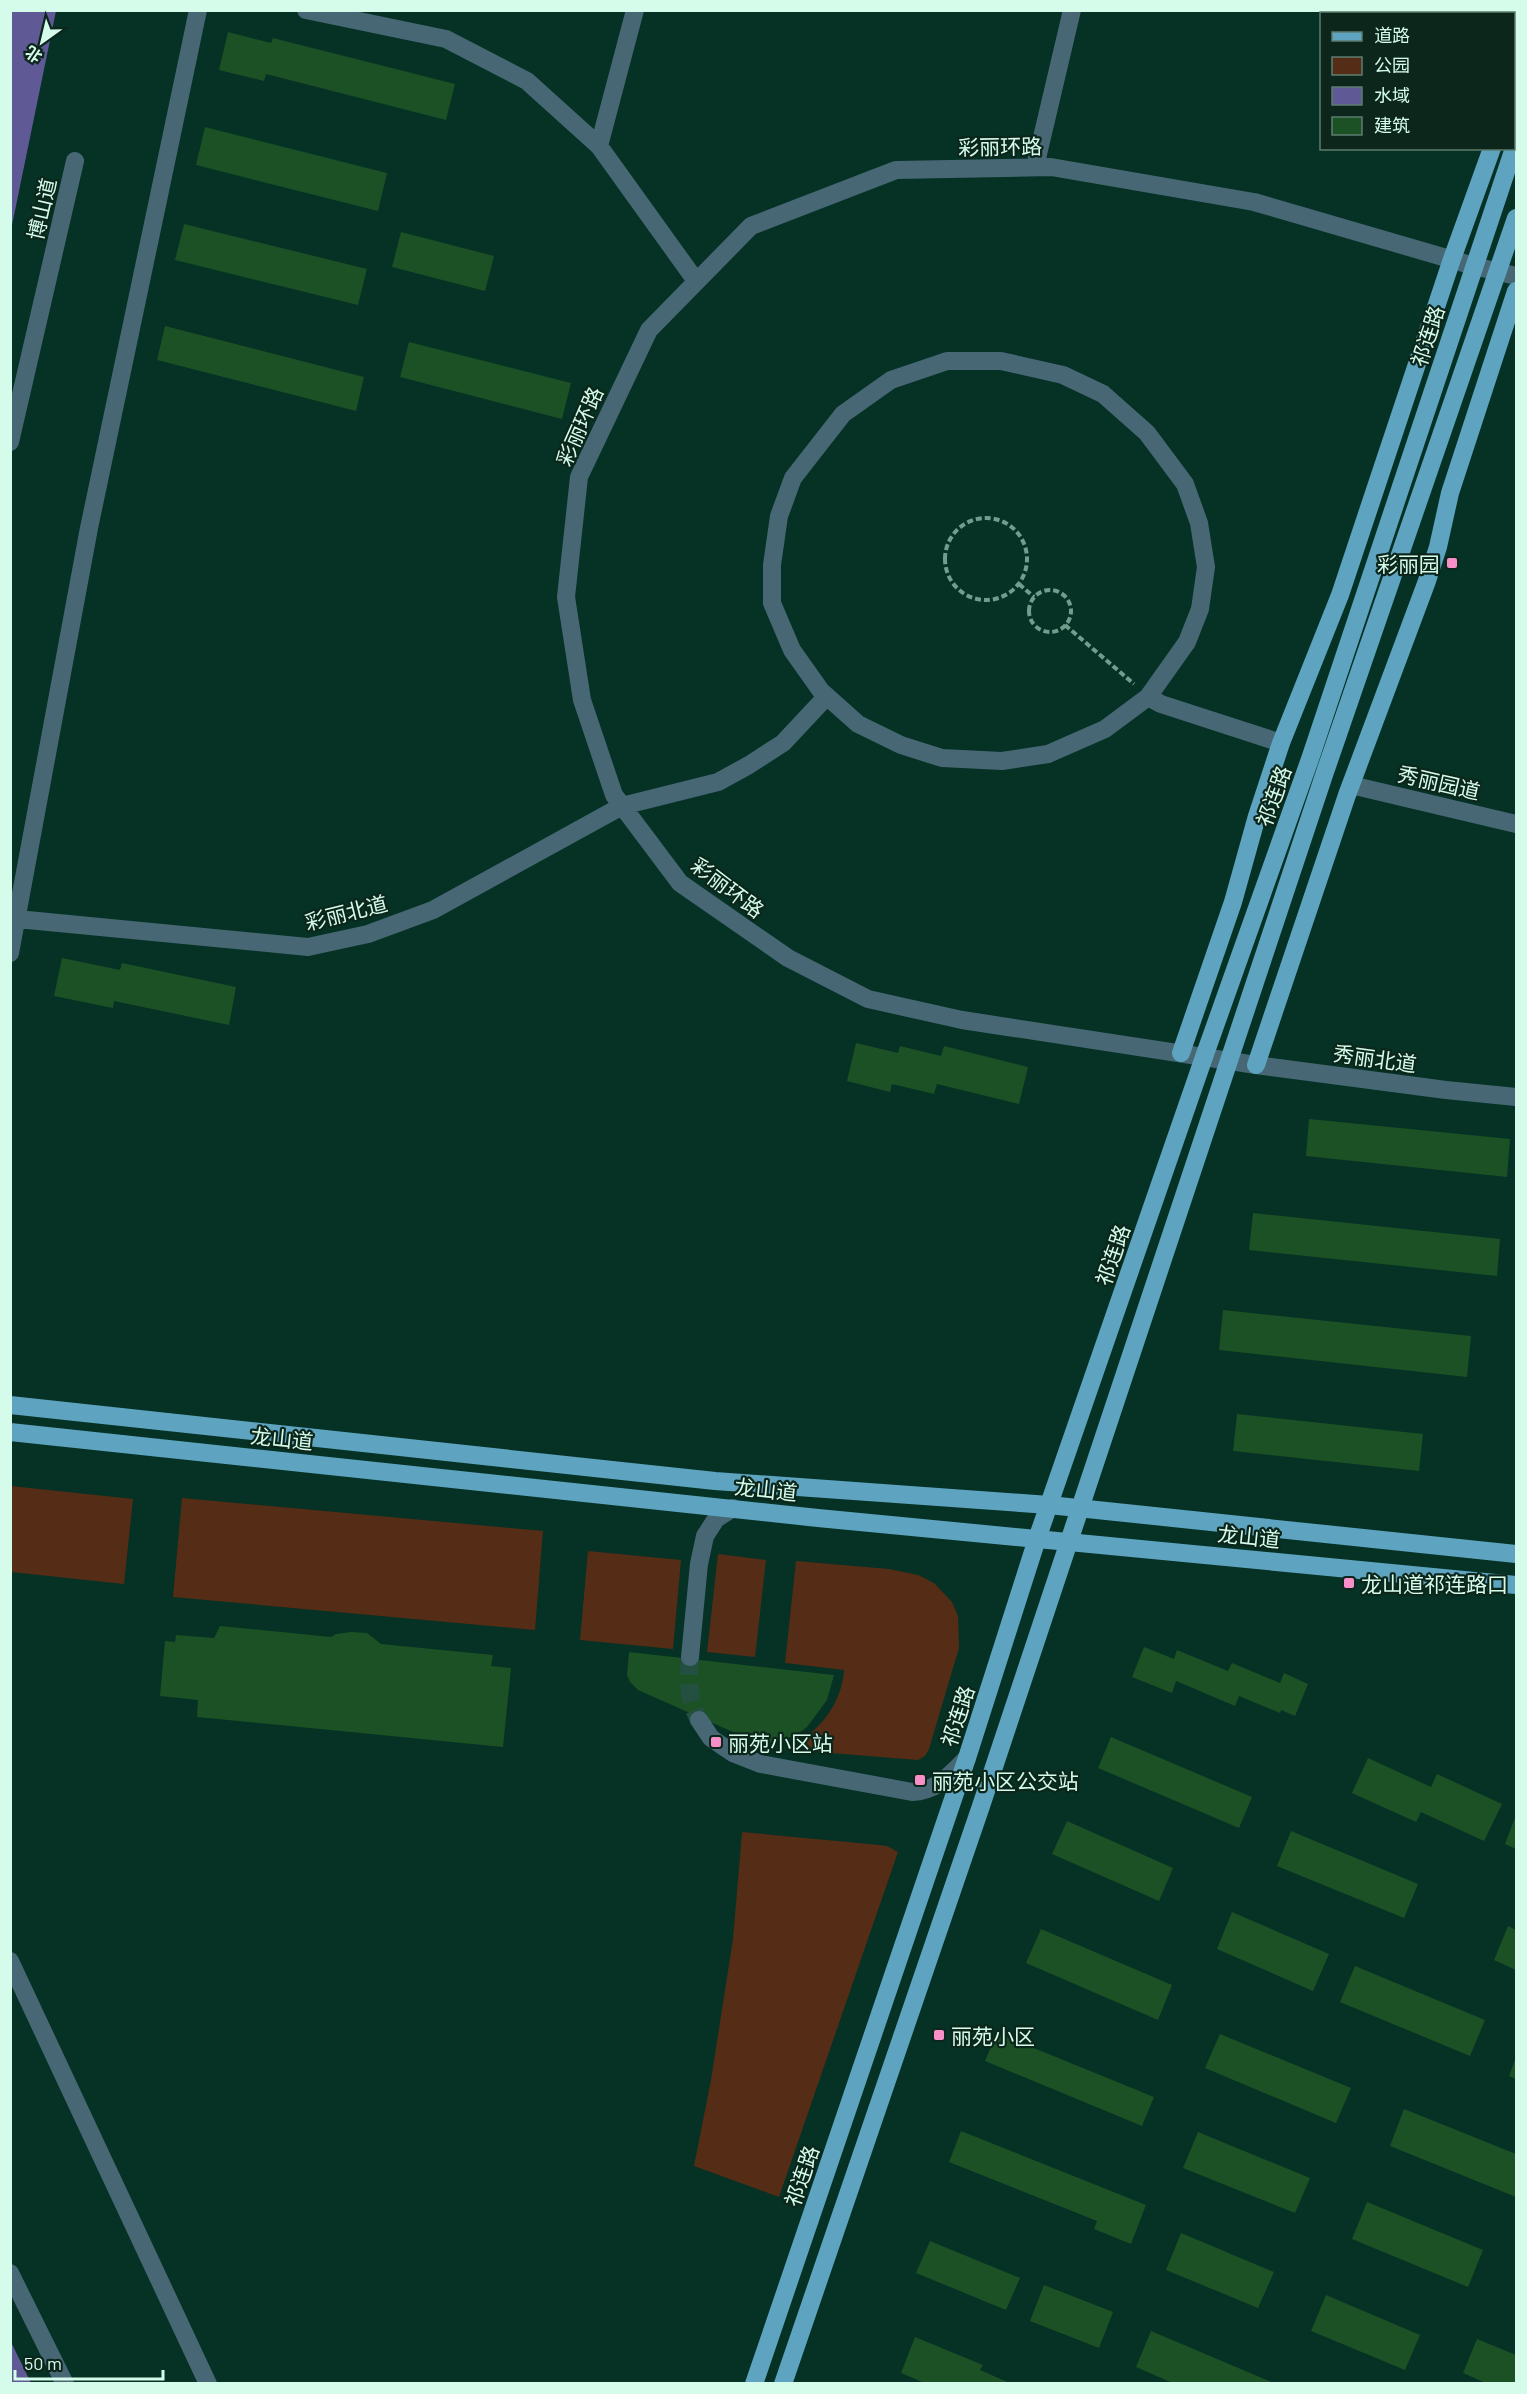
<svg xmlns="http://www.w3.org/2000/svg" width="1527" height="2394" font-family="Barlow,'Noto Sans SC',sans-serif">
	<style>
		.green { fill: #552c16 }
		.water { fill: #5f5996 }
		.building { fill: #1c5125 }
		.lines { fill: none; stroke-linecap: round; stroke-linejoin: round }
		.minor-tunnel { stroke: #245042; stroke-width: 18; stroke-dasharray: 18 9; stroke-linecap: butt }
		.path { stroke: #729c8d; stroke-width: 4; stroke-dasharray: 6 3; stroke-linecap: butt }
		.minor { stroke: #476775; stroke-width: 18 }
		.major { stroke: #5ea4c1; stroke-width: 18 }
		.poi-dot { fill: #f98fc9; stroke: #0c261c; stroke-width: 2 }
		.labels { text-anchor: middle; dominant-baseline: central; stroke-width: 4.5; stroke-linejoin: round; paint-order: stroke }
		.street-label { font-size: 21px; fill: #d5fceb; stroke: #0c261c }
		.poi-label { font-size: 21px; fill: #d5fceb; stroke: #0c261c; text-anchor: start }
	</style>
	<rect width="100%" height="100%" fill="#053224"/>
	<path class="green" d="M11 1486 133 1499 124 1584 11 1572Z
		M182 1498 543 1531 535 1630 173 1597Z
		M588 1551 681 1560 673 1649 580 1640Z
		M718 1554 766 1560 755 1657 707 1652Z
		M796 1561 889 1569 918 1575 934 1583 952 1602 958 1616 959 1648 929 1749 925 1756 918 1760 806 1751 807 1736C828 1720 842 1697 844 1670L785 1663Z
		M742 1832 869 1844 887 1846 898 1852 779 2197 694 2166 711 2080 733 1939Z"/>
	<path class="water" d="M11 10 56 11 11 230 10 11Z
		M10 2342H11L31 2383H11Z"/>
	<path class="building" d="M228 32 271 43 273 38 455 84 446 120 266 74 264 81 219 70Z
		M205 127 387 173 378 211 196 165Z
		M184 224 367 269 358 305 175 260Z
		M401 232 494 256 485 291 392 267Z
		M165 326 364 377 356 411 157 360Z
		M409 342 571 383 562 419 400 377Z
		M62 958 120 970 122 963 236 987 229 1025 114 1001 113 1008 54 996Z
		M856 1043 898 1053 900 1046 941 1056 944 1046 1028 1067 1019 1104 937 1084 934 1094 892 1084 890 1092 847 1081Z
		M1309 1119 1510 1139 1507 1177 1306 1156Z
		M1253 1213 1500 1239 1497 1276 1249 1250Z
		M1223 1310 1471 1336 1467 1377 1219 1350Z
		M1237 1414 1423 1434 1419 1471 1233 1451Z
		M220 1626 331 1637 336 1634 351 1632 367 1633 381 1644 493 1655 491 1666 511 1668 503 1747 197 1717 198 1700 160 1696 165 1641 175 1642 176 1635 214 1638Z
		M1144 1647 1174 1659 1177 1650 1228 1671 1232 1663 1280 1683 1284 1673 1308 1684 1295 1716 1281 1710 1280 1713 1239 1696 1235 1706 1176 1681 1172 1693 1132 1677Z
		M629 1652 834 1675 827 1700 807 1727 795 1736 771 1742 742 1736 638 1690 630 1682 627 1675Z
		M1111 1737 1252 1797 1239 1828 1098 1768Z
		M1368 1758 1431 1787 1437 1774 1502 1804 1484 1841 1421 1812 1416 1822 1352 1793Z
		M1516 1815V1849L1505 1844Z
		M1067 1821 1173 1868 1159 1901 1052 1854Z
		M1291 1831 1418 1884 1404 1918 1277 1866Z
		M1232 1912 1329 1954 1313 1991 1217 1949Z
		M1508 1926 1516 1930V1970L1494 1960Z
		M1041 1929 1172 1985 1158 2020 1026 1963Z
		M1355 1966 1485 2020 1470 2056 1340 2002Z
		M997 2033 1154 2097 1142 2126 985 2061Z
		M1220 2034 1351 2088 1336 2123 1205 2068Z
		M1516 2057V2079L1509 2076Z
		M1404 2109 1516 2154V2197L1390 2146Z
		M961 2131 1146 2205 1131 2244 1094 2229 1097 2221 949 2162Z
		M1198 2132 1310 2178 1295 2213 1183 2168Z
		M1367 2202 1483 2250 1468 2287 1352 2239Z
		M1181 2233 1274 2272 1258 2308 1166 2270Z
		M930 2241 1020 2278 1006 2310 916 2273Z
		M1044 2285 1113 2312 1099 2348 1030 2321Z
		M1326 2295 1420 2335 1405 2370 1311 2331Z
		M1151 2331 1274 2383V2384H1175L1136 2367Z
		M915 2337 983 2365 980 2370 1012 2384H927L901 2373Z
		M1477 2339 1516 2355V2384H1488L1463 2373Z"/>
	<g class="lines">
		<path class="minor-tunnel" d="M690 1657C688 1680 688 1700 699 1720"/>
		<path class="path" d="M945 559a41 41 0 1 1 82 0a41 41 0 1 1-82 0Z
			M1019 584 1034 597
			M1029 611a21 21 0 1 1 42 0a21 21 0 1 1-42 0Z
			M1065 625 1134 684"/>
		<path class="minor" d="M306 10 446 39 527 81 599 146 696 281
			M599 146 635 10
			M1035 167 1072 10
			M1516 276 1474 266 1254 202 1051 167 896 170 751 226 649 330 579 477 566 597 582 700 614 795 680 883 788 958 868 999 962 1020 1256 1065 1446 1090 1516 1097
			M947 361H1001L1063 375 1103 394 1147 433 1185 484 1199 523 1206 567 1200 609 1187 642 1148 697 1105 729 1048 754 1002 761 942 758 901 745 858 724 821 691 792 650 772 603V565L779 516 793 478 843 414 891 380Z
			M10 442 75 161
			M1148 697 1161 704 1281 743
			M1351 785 1516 824
			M17 919 308 947 368 934 433 910 622 806 718 782 749 765 783 743 827 696
			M10 953 89 528 198 10
			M690 1657 699 1564 705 1536 716 1519 733 1508
			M699 1720 711 1738 721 1745 733 1753 761 1764 912 1792C938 1791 950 1774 967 1758
			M10 1961 208 2384
			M10 2273 65 2384"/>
		<path class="major" d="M1514 87 1516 79
			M1181 1053 1233 902 1257 816 1281 743 1340 595 1452 259 1492 148
			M1256 1065 1347 795 1427 581 1438 547 1450 493 1516 291
			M10 1405 715 1481 1049 1505 1516 1554
			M10 1432 818 1518 1516 1585
			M754 2384 967 1758 1037 1539 1204 1057 1310 759 1516 142
			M783 2384 981 1806 1324 775 1516 218"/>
	</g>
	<g class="poi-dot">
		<rect x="1446" y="557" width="12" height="12" rx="3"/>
		<rect x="1343" y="1577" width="12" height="12" rx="3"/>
		<rect x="710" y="1736" width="12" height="12" rx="3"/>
		<rect x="914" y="1774" width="12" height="12" rx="3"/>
		<rect x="933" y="2029" width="12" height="12" rx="3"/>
	</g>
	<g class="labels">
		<g class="street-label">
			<text transform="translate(1000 146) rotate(-1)">彩丽环路</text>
			<text transform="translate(41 209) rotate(-77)">博山道</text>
			<text transform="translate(1427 336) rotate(-72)">祁连路</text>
			<text transform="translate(579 426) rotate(-66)">彩丽环路</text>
			<text transform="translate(1439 782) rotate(13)">秀丽园道</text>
			<text transform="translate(1273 796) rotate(-70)">祁连路</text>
			<text transform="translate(728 887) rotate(37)">彩丽环路</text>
			<text transform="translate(346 912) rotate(-14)">彩丽北道</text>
			<text transform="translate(1375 1058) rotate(8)">秀丽北道</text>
			<text transform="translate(1112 1255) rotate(-71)">祁连路</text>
			<text transform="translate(282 1438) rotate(6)">龙山道</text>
			<text transform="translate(766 1489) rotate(6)">龙山道</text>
			<text transform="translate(1249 1536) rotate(6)">龙山道</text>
			<text transform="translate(957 1716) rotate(-72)">祁连路</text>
			<text transform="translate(801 2176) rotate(-71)">祁连路</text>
		</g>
		<g class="poi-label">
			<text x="1440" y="563" text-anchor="end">彩丽园</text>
			<text x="1361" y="1583">龙山道祁连路口</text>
			<text x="728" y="1742">丽苑小区站</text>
			<text x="932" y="1780">丽苑小区公交站</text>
			<text x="951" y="2035">丽苑小区</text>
		</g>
	</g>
	<rect width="1527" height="2394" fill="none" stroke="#d5fceb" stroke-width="24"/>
	<rect x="1320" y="12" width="195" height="138" fill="#0c261c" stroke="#5c7c6f" stroke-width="1.5"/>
	<rect x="1332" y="32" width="30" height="9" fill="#5ea4c1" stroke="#5c7c6f" stroke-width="1.5"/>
	<text x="1374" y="42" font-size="18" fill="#d5fceb">道路</text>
	<rect x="1332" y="57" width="30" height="18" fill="#552c16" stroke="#5c7c6f" stroke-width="1.5"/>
	<text x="1374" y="72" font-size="18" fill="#d5fceb">公园</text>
	<rect x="1332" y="87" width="30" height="18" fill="#5f5996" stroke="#5c7c6f" stroke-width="1.5"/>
	<text x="1374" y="102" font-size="18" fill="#d5fceb">水域</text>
	<rect x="1332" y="117" width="30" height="18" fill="#1c5125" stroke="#5c7c6f" stroke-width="1.5"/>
	<text x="1374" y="132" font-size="18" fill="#d5fceb">建筑</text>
	<g transform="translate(42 42) rotate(214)" stroke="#0c261c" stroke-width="4.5" paint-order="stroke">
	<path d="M0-4.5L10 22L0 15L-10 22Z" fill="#d5fceb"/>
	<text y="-9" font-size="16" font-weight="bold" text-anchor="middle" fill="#d5fceb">北</text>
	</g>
	<path d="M15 2370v9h148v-9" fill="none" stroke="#d5fceb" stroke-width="3"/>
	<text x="24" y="2370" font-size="18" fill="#d5fceb" stroke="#0c261c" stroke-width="4.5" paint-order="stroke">50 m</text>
</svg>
